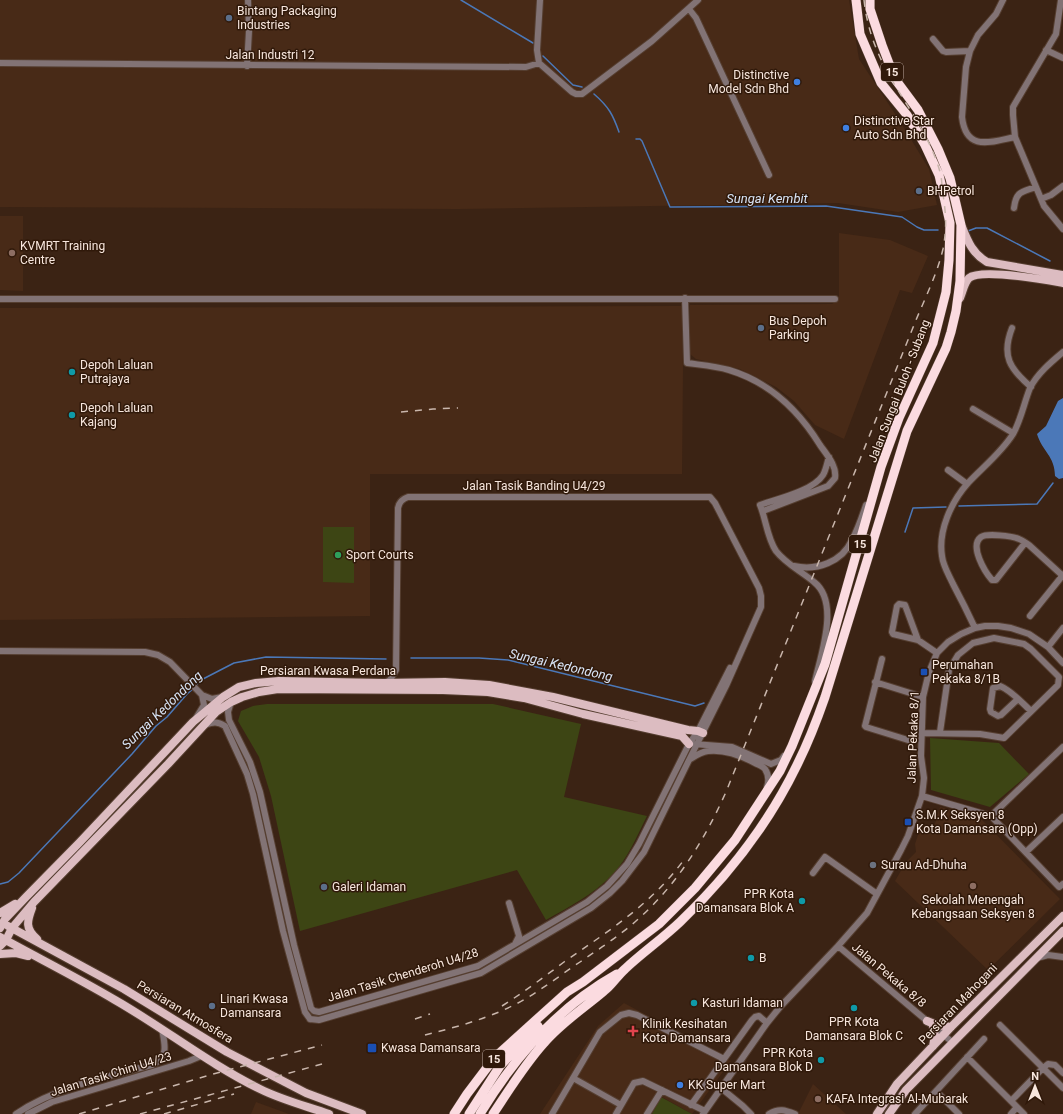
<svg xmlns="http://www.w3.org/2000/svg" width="1063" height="1114" font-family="Roboto,sans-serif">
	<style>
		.built { fill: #482a17 }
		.green { fill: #3d4514 }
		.water { fill: #4b78b8 }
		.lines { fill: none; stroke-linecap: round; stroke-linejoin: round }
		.stream { stroke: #4b78b8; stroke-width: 1.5 }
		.minor-casing { stroke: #553e30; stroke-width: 8 }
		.major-casing { stroke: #553e30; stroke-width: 10 }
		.highway-casing { stroke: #553e30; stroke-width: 10 }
		.minor { stroke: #827375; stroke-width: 6 }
		.major { stroke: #dcbcc1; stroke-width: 8 }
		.highway { stroke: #fbdbe0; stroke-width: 9 }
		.rail { stroke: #c9b6ac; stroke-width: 1.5; stroke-dasharray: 7 7; stroke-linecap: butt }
		.service-dot { fill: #5c6f8a; stroke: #30190a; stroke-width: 1.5 }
		.shop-dot { fill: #3f7fe0; stroke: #30190a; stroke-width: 1.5 }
		.education-dot { fill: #8d6e63; stroke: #30190a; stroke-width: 1.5 }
		.culture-dot { fill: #0f9aa8; stroke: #30190a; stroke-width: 1.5 }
		.leisure-dot { fill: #2e9e5b; stroke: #30190a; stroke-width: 1.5 }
		.transit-dot { fill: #1a4fb4; stroke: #30190a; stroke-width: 1.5 }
		.worship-dot { fill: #6b7280; stroke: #30190a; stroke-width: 1.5 }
		.health-dot { fill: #e0444e; stroke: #30190a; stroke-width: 1.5 }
		.labels { text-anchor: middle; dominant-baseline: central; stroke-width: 3; stroke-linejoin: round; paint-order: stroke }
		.shield { fill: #30190a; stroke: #bba89e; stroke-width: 1 }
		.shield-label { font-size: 11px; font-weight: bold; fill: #f7e6dd }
		.poi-label { font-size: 12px; fill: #f7e6dd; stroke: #30190a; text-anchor: start }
		.street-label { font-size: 12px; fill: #f7e6dd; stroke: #30190a }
		.water-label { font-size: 13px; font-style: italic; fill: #d8e4f6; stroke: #30190a }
	</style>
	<rect width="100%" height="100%" fill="#3b2314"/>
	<path class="built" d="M0 0H849L859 59 901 123 929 169 937 205 898 212 838 203 458 209 0 207Z
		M0 216H23V291L0 290Z
		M839 233 890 240 928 256 912 293 900 290 844 439 815 425 794 401 776 387 740 369 696 359 690 354V305L832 304 839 299Z
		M681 306 682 309 683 368 682 474H370V616L0 620V308Z
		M940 807 968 814 982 820 1060 899 988 970 895 881 906 862 916 852 915 844 921 826 933 830Z
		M624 1003 731 1061 692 1114 662 1097 652 1114H540L598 1026Z
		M813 1084 846 1114H798Z
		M256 1102 289 1114H251Z"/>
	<path class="green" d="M323 527H354V583L323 582Z
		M267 704H493L581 724 564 797 647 816C637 836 628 858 612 875 594 894 569 907 546 920L517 870 300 931 271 796 259 757 238 721 241 711 253 706Z
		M930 738 999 743 1029 774 990 807 931 790Z
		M661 1097 692 1114H652Z"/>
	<path class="water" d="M1063 398V478L1059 479 1055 476C1055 456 1042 451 1037 434L1046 426 1058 401Z"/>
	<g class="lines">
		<path class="stream" d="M461 0 533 43
			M543 56 573 85 582 87
			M594 94C609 107 613 115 619 132
			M636 139H640L642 141 670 207 826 206 902 217 917 227 924 230H938
			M968 231 976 228H987L1050 261
			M959 506 1037 504 1053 483
			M905 532 913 508 946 507
			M411 658H479L508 660 695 706 704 703
			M196 685 203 679 234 663 266 657 386 659
			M0 884 8 882 19 873 132 754 156 726 167 717 187 694 194 688"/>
		<g class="minor-casing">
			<path id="minor" d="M1003 0 996 14 978 35 970 51 966 67 962 117C966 152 990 142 1015 137
				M1061 0 1056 34 1013 107V115L1015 137 1044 206 1063 229
				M689 9 696 18 769 175
				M933 39 943 51 946 52 970 51
				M1046 50 1063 58
				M0 63 526 67 539 63
				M539 63 572 92 576 94H582L652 41 698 0
				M539 63 537 50 540 0
				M247 66 249 31 248 0
				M1041 199 1051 195 1063 186
				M1014 208C1016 191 1022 192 1036 187
				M685 298 687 363C701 365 715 366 729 370 769 382 799 411 820 445 827 455 837 466 835 478L828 486 763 511
				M0 299H835
				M1012 328C1001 356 1010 369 1031 387
				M973 409 1013 433
				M948 470 967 484
				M1025 543 996 580H992C985 572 969 546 981 537 987 533 1012 536 1019 539 1022 540 1026 543 1029 545L1063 576
				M794 566C817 571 842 562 852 540 858 529 862 517 866 505
				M1030 616 1063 575
				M975 628C968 613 961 599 953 584 949 575 943 566 942 556 938 531 951 502 968 483 983 467 1001 453 1013 434 1021 420 1024 403 1030 388 1037 374 1051 362 1063 352
				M918 640 905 605 899 604 897 606 892 632 893 634 918 640 937 653
				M1048 647 1063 628
				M0 651 145 652 158 655 170 662 202 695 212 699 222 697
				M882 659 865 726 866 727 908 740
				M815 681C821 654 840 602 814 582 801 571 786 564 776 551 767 538 766 519 760 505 777 499 813 491 823 475 826 470 827 463 829 457
				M875 682 923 697
				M385 683 390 680 396 670 398 508C399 502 402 499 408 497H710L715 503 759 588 761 596V607L726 686 689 760
				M1018 699 1001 715 998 716 991 712 990 709 993 688 1000 686C1012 691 1021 702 1031 711
				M231 702 228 712 229 720 250 762 260 792 294 945 311 1008 314 1011
				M196 718 204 705 202 695
				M205 725C213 722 217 721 225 726L247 774 253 794 283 931 305 1012 310 1019
				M923 733 980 734 1004 738 1058 685 1059 677 1031 649 1024 644 994 638 973 643 958 655 949 670 940 732
				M694 744 732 747 771 764 781 760 784 756
				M922 796 991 816 1059 887 1063 884
				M991 816 1063 747
				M1026 852 1063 817
				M813 873 825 857 877 894
				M509 903 519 936 515 944
				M838 946 952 1042
				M1037 958 1048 955 1063 957
				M314 1011 319 1012 478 966 587 902 607 886 627 864 639 844 689 744 698 731 730 668
				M310 1019 319 1020 481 973 591 908 610 893 622 881 644 852 689 760C695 756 700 752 708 751 725 749 740 755 755 763 759 765 763 766 765 769 769 775 769 781 767 787
				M1000 1025 1063 1088
				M967 1057 1024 1114
				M573 1078 621 1105
				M721 1088 743 1106 751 1114
				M936 1091 959 1114
				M1011 1101 1043 1068 1048 1064 1055 1065 1063 1073
				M691 1105 752 1020 755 1017 759 1016 767 1023
				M16 1114C54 1088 108 1076 152 1065 169 1056 165 1046 162 1029
				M28 1114 52 1102 189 1061 201 1056
				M552 1114 600 1032 621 1015 629 1013 637 1015 724 1059
				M616 1114 634 1083 643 1081 705 1111
				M647 1114 662 1090
				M703 1114 767 1023 780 1007 838 946 867 913 901 850 908 836 922 796 924 778 921 756 923 697 929 672 937 653 948 642 961 634 975 628 985 626H998L1011 628 1029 634 1048 647 1063 663
				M769 1114C779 1108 785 1110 795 1114
				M915 1114 984 1039
				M1011 1114 1017 1107"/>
		</g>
		<g class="major-casing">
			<path id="major" d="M962 227C968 242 973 254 987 262L1063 275
				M960 298C963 291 964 283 969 278 981 268 1046 280 1063 283
				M32 908C27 921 25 929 37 939
				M0 913 15 904
				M8 926 124 989 227 1052 306 1093 362 1114
				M0 928 5 919 26 897 80 842 193 722 223 697 239 687 256 683 279 681 383 683 445 682 489 685 553 697 688 730 698 731 703 733
				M0 937C38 958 78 978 115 1000 164 1028 209 1064 260 1089 282 1100 306 1106 329 1114
				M0 946 6 940 12 928 34 902 168 764 216 712 231 702 242 697 259 692 278 689 443 690 488 692 524 698 583 714 682 736 689 744
				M0 954 16 953 28 956
				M927 1021 937 1025 951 1027
				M933 1026 935 1036 933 1046
				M877 1114 897 1084 951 1027 1063 916
				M889 1114 906 1090 1063 931"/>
		</g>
		<g class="highway-casing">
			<path id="highway" d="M454 1114 467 1094 495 1057 567 992 583 982 659 924 695 888 735 840 780 771 792 746 825 664 881 467 899 418 933 343 946 292 949 260 950 223 939 175 925 145 907 115 881 83 860 34 856 0
				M469 1114 500 1066 538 1026
				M480 1114C515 1056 558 1007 617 974
				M493 1114C509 1090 525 1064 544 1043 561 1023 584 1008 604 991 612 985 617 976 625 969 642 953 662 939 680 922 727 877 769 823 797 765 808 743 817 720 825 697L907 431 946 348 951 332 956 311 960 281 961 225 950 178 938 149 918 110 895 79 882 45 870 9V0"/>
		</g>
		<use href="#minor" class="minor"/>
		<use href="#major" class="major"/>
		<use href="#highway" class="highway"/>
		<path class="rail" d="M401 412 433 409 458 408
			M502 1006C524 992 544 977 564 962 610 930 653 903 686 857
			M415 1019 430 1014
			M425 1035C456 1027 487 1019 516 1004 539 992 559 976 580 962 599 949 619 936 636 921 677 885 704 841 726 792L914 325C924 300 937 275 943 249 947 228 946 215 943 194 942 189 942 182 941 176 935 151 922 129 909 108 886 71 869 44 864 0
			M79 1114 213 1074 322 1045
			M140 1114 322 1064
			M164 1114 234 1094"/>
	</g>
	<g class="service-dot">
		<circle cx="229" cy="18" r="4"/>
		<circle cx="919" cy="191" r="4"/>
		<circle cx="761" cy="328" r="4"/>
		<circle cx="324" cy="887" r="4"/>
		<circle cx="212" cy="1006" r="4"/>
	</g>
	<g class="shop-dot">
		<circle cx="797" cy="82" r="4"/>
		<circle cx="846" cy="128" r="4"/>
		<circle cx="680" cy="1085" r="4"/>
	</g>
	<g class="education-dot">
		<circle cx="12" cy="253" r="4"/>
		<circle cx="973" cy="886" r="4"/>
		<circle cx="818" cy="1099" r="4"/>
	</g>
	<g class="culture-dot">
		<circle cx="72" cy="372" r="4"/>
		<circle cx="72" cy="415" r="4"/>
		<circle cx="802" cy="901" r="4"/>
		<circle cx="751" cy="958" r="4"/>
		<circle cx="694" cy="1003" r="4"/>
		<circle cx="854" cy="1008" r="4"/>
		<circle cx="821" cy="1060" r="4"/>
	</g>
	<circle class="leisure-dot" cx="338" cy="555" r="4"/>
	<g class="transit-dot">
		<rect x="920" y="668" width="8" height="8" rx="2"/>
		<rect x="904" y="818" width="8" height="8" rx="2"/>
		<rect x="367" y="1043" width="10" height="10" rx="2"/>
	</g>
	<circle class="worship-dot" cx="873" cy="865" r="4"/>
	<path class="health-dot" d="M631 1025h4v4h4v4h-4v4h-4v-4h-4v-4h4z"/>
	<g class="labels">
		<g class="shield">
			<rect x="881" y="63" width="22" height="18" rx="3"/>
			<rect x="849" y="535" width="22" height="18" rx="3"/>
			<rect x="483" y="1050" width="22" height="18" rx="3"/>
		</g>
		<g class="shield-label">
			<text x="892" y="72">15</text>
			<text x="860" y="544">15</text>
			<text x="494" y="1059">15</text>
		</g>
		<g class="poi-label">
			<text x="237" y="11">Bintang Packaging<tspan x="237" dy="14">Industries</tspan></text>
			<text x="789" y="75" text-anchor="end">Distinctive<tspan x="789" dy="14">Model Sdn Bhd</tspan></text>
			<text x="854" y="121">Distinctive Star<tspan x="854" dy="14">Auto Sdn Bhd</tspan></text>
			<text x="927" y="191">BHPetrol</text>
			<text x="20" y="246">KVMRT Training<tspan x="20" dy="14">Centre</tspan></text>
			<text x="769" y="321">Bus Depoh<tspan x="769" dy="14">Parking</tspan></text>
			<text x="80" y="365">Depoh Laluan<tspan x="80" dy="14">Putrajaya</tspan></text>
			<text x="80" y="408">Depoh Laluan<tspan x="80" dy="14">Kajang</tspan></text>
			<text x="346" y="555">Sport Courts</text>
			<text x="932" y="665">Perumahan<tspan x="932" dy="14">Pekaka 8/1B</tspan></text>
			<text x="916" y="815">S.M.K Seksyen 8<tspan x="916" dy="14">Kota Damansara (Opp)</tspan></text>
			<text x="881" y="865">Surau Ad-Dhuha</text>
			<text x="332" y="887">Galeri Idaman</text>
			<text x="794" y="894" text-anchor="end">PPR Kota<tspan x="794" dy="14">Damansara Blok A</tspan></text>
			<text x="973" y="900" text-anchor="middle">Sekolah Menengah<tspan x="973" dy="14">Kebangsaan Seksyen 8</tspan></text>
			<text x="759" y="958">B</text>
			<text x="220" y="999">Linari Kwasa<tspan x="220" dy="14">Damansara</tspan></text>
			<text x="702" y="1003">Kasturi Idaman</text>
			<text x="854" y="1022" text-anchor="middle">PPR Kota<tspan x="854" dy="14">Damansara Blok C</tspan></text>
			<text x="642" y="1024">Klinik Kesihatan<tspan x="642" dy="14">Kota Damansara</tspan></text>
			<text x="381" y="1048">Kwasa Damansara</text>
			<text x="813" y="1053" text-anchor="end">PPR Kota<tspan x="813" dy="14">Damansara Blok D</tspan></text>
			<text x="688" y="1085">KK Super Mart</text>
			<text x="826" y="1099">KAFA Integrasi Al-Mubarak</text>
		</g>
		<g class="street-label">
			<text x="270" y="55">Jalan Industri 12</text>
			<text transform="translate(899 391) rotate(-69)">Jalan Sungai Buloh - Subang</text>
			<text x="534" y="486">Jalan Tasik Banding U4/29</text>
			<text x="328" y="671">Persiaran Kwasa Perdana</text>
			<text transform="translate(913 737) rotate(-88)">Jalan Pekaka 8/1</text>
			<text transform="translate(403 975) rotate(-17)">Jalan Tasik Chenderoh U4/28</text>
			<text transform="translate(889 975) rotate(40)">Jalan Pekaka 8/8</text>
			<text transform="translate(958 1004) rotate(-46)">Persiaran Mahogani</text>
			<text transform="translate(185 1012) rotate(31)">Persiaran Atmosfera</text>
			<text transform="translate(111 1074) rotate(-17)">Jalan Tasik Chini U4/23</text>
		</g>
		<g class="water-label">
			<text x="767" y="198">Sungai Kembit</text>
			<text transform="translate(561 665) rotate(13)">Sungai Kedondong</text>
			<text transform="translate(162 710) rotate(-44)">Sungai Kedondong</text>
		</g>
	</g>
	<g transform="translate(1035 1086)" stroke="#30190a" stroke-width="3" paint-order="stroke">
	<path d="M0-3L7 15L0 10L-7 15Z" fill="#f7e6dd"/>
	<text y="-6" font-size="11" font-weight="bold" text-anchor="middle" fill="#f7e6dd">N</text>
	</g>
</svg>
